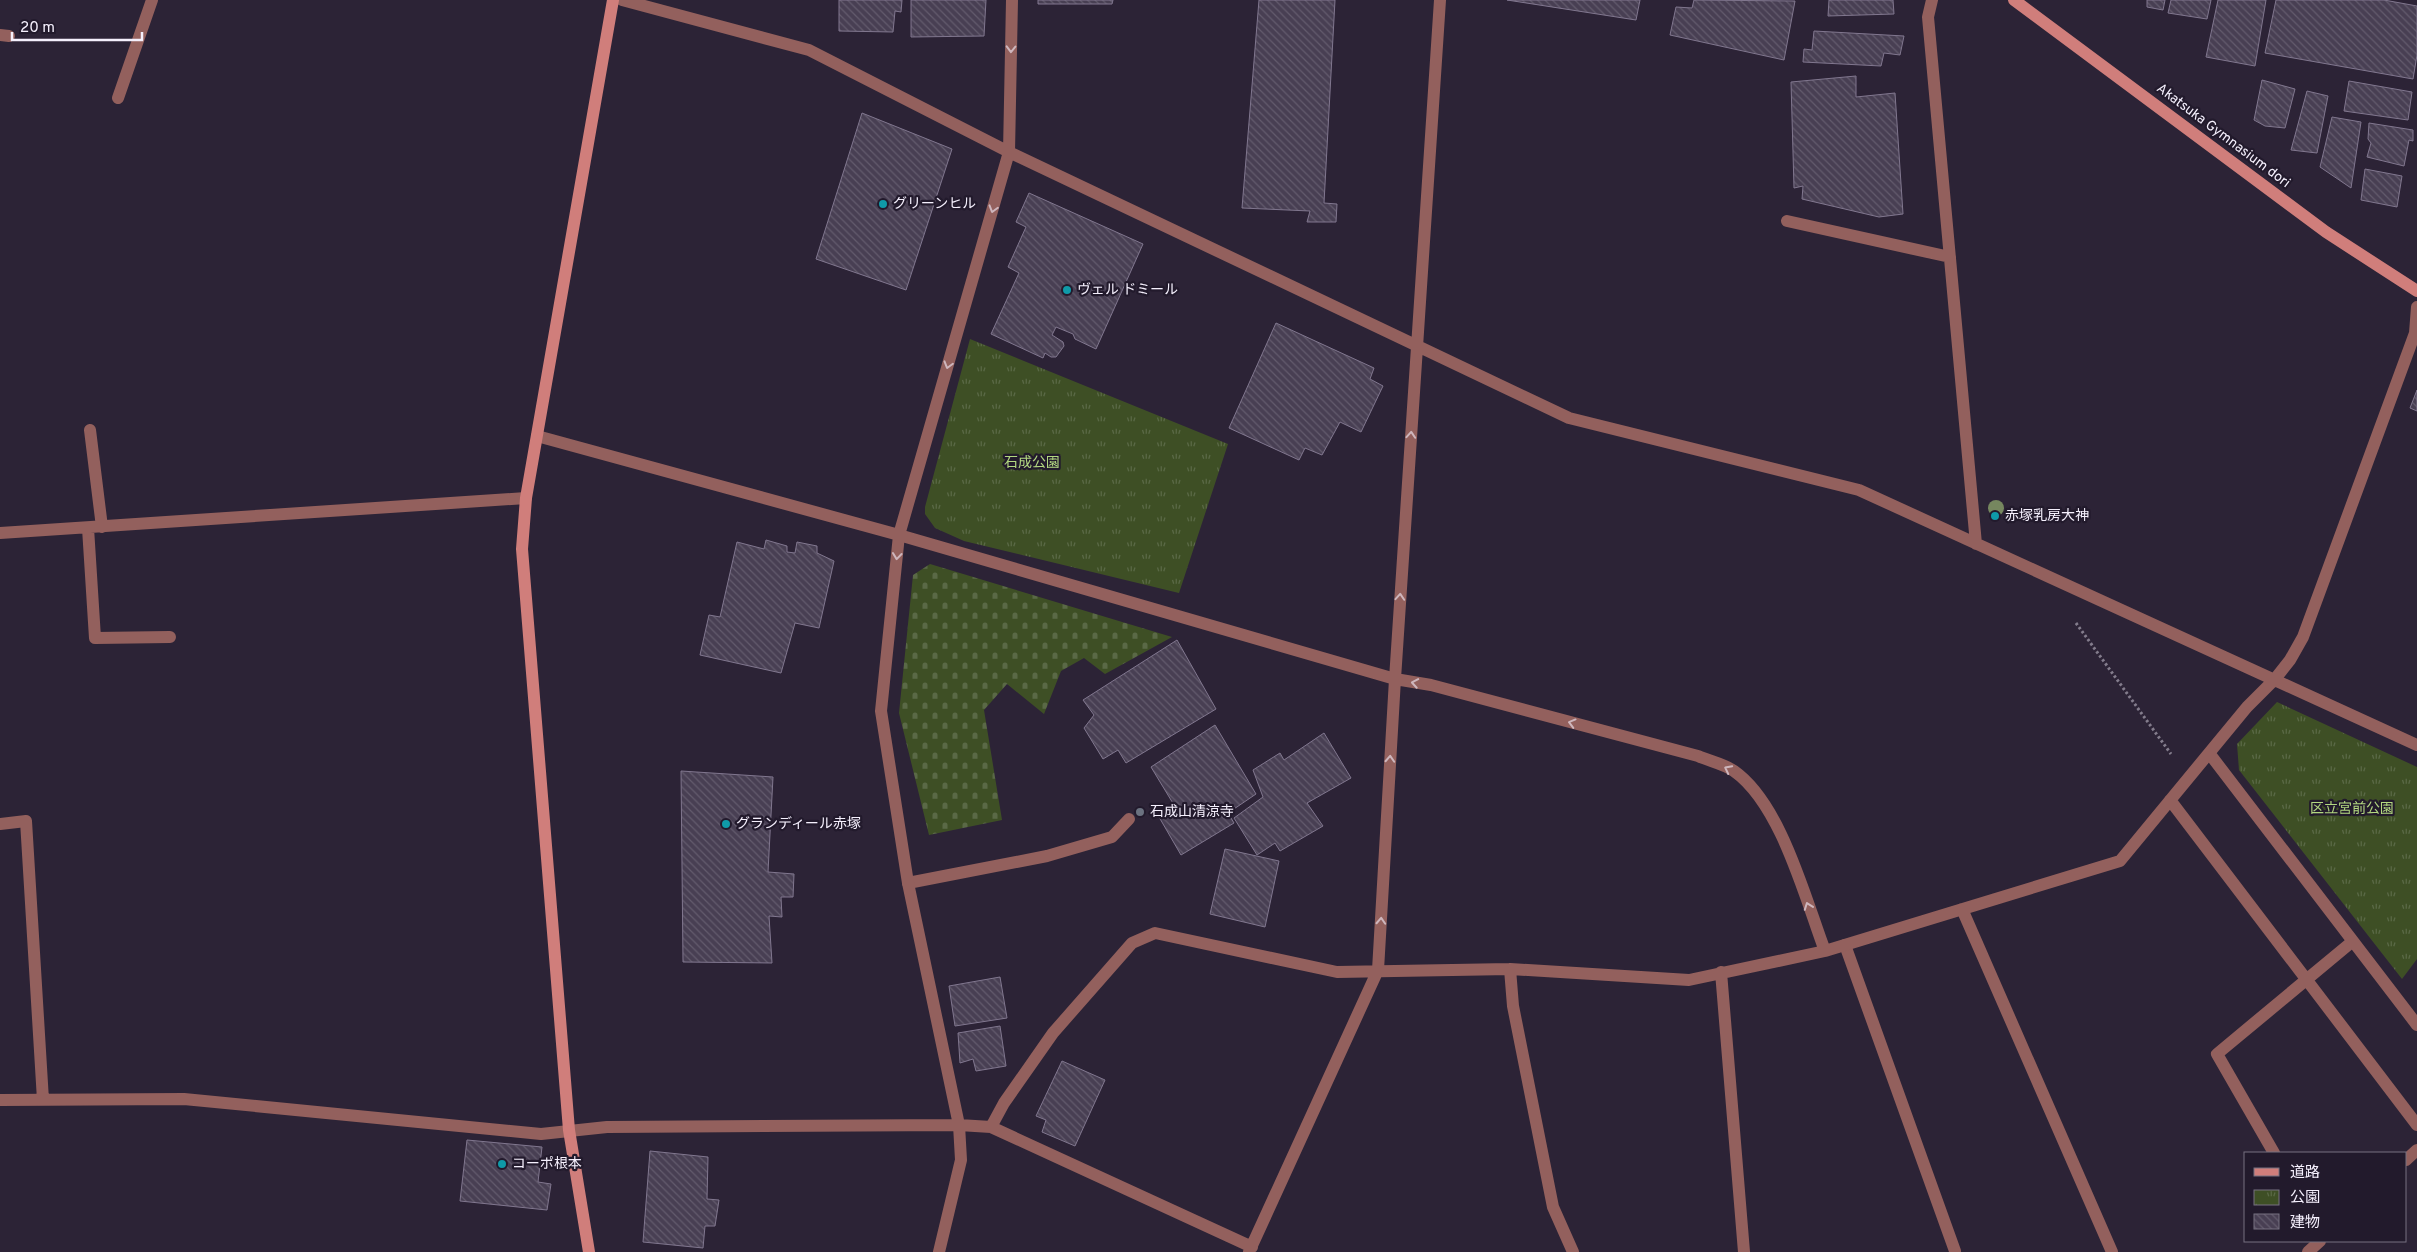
<svg xmlns="http://www.w3.org/2000/svg" width="2417" height="1252" font-family="Overpass,'Noto Sans JP',sans-serif">
	<style>
		.cemetery { fill: url(#cemetery-stones) }
		.park { fill: url(#park-tufts) }
		.building { fill: url(#building-back-hatch); stroke: #81778f }
		.lines { fill: none; stroke-linecap: round; stroke-linejoin: round }
		.path { stroke: #837c8c; stroke-width: 3; stroke-dasharray: 2.5 2.5; stroke-linecap: butt }
		.lane { stroke: #93605d; stroke-width: 12 }
		.street { stroke: #93605d; stroke-width: 12 }
		.secondary { stroke: #d07e7b; stroke-width: 12 }
		.tree { fill: #76875f }
		.oneway { stroke: #ceb6bd }
		.culture-dot { fill: #0f9aa8; stroke: #221a2c; stroke-width: 2 }
		.worship-dot { fill: #6b7280; stroke: #221a2c; stroke-width: 2 }
		.labels { text-anchor: middle; dominant-baseline: central; stroke-width: 4.5; stroke-linejoin: round; paint-order: stroke }
		.street-label { font-size: 14px; fill: #f5f0fd; stroke: #221a2c }
		.poi-label { font-size: 14px; fill: #f5f0fd; stroke: #221a2c; text-anchor: start }
		.park-label { font-size: 14px; fill: #b3d880; stroke: #221a2c }
	</style>
	<defs>
		<pattern id="cemetery-stones" width="16" height="16" patternUnits="userSpaceOnUse" patternTransform="scale(1.25)"><rect width="16" height="16" fill="#3e4f25"/><path d="M2 7V4a2 2 0 0 1 4 0v3zM10 15v-3a2 2 0 0 1 4 0v3z" fill="#5a6946"/></pattern>
		<pattern id="park-tufts" width="24" height="20" patternUnits="userSpaceOnUse" patternTransform="scale(1.25)"><rect width="24" height="20" fill="#3e4f25"/><path d="M3 7l-1-3M5 7V3M7 7l1-3M15 17l-1-3M17 17v-4M19 17l1-3" fill="none" stroke="#5a6946"/></pattern>
		<pattern id="building-back-hatch" width="6" height="6" patternUnits="userSpaceOnUse" patternTransform="scale(1.25)"><rect width="6" height="6" fill="#483f53"/><path d="M-1 5l2 2M0 0l6 6M5-1l2 2" fill="none" stroke="#635b6d"/></pattern>
	</defs>
	<rect width="100%" height="100%" fill="#2c2336"/>
	<path class="cemetery" d="M930 564 1172 637 1105 674 1084 658 1061 671 1044 714 1007 684 984 710 1002 820 929 835 899 713 913 575Z"/>
	<path class="park" d="M970 339 1228 444 1179 593 964 541 935 528 925 514V507Z
		M2277 702 2417 767V959L2402 979 2239 770 2237 744Z"/>
	<path class="building" d="M839 0H902L901 12 895 11 893 32 839 31Z
		M911 0H986L984 36 911 37Z
		M1038 0H1113L1112 4H1038Z
		M1259 0H1335L1324 203 1337 204 1336 222H1307L1310 211 1242 208Z
		M1507 0H1640L1636 20Z
		M1694 0 1795 1 1784 60 1670 35 1676 7 1692 8Z
		M1829 0H1893L1894 14 1828 16Z
		M2147 0H2165L2163 10 2147 7Z
		M2171 0H2211L2207 19 2168 13Z
		M2218 0H2266L2255 66 2206 57Z
		M2276 0H2384L2417 6V55L2413 79 2265 53Z
		M1814 31 1904 36 1900 55 1884 53 1881 66 1803 62 1804 49 1812 50Z
		M1856 76V97L1895 93 1903 214 1879 217 1802 199 1803 186 1794 188 1791 82Z
		M2262 80 2295 89 2285 128 2265 126 2254 120Z
		M2349 81 2412 92 2408 120 2344 111Z
		M2307 91 2328 96 2317 153 2291 150Z
		M862 113 952 149 906 290 816 259Z
		M2332 117 2361 122 2351 188 2320 167Z
		M2369 123 2413 130V141L2409 140 2404 166 2367 157 2371 143 2368 139Z
		M2365 169 2402 176 2397 207 2361 200Z
		M1029 193 1143 244 1096 349 1075 339 1073 334 1056 327 1052 335 1063 342 1064 346 1056 357H1051L1045 353 1043 358 991 334 1019 273 1008 267 1026 227 1016 222Z
		M1276 323 1374 368 1370 379 1383 386 1361 432 1340 422 1322 455 1305 448 1299 460 1229 428Z
		M2417 390V411L2410 408Z
		M766 540 787 546V552L795 553 797 542 817 546V553L834 561 819 628 795 623 781 673 700 655 709 615 720 617 737 542 764 549Z
		M1177 640 1216 709 1126 763 1118 750 1103 759 1084 728 1094 715 1083 700Z
		M1215 725 1256 794 1228 813 1234 823 1181 855 1159 817 1174 805 1151 767Z
		M1324 733 1351 778 1307 803 1323 826 1280 851 1275 843 1257 855 1234 818 1263 797 1253 770 1280 753 1284 760Z
		M681 771 773 777 768 872 794 874 793 897H781L782 917 769 916 772 963 683 962Z
		M1225 849 1279 861 1265 927 1210 914Z
		M1000 977 1007 1018 955 1026 949 986Z
		M1000 1026 1006 1066 976 1071 973 1059 960 1063 958 1033Z
		M1062 1061 1105 1080 1075 1146 1042 1132 1046 1120 1036 1116Z
		M467 1140 542 1147 538 1182 551 1184 547 1210 460 1201Z
		M650 1151 708 1157 707 1199 719 1200 715 1226H705L703 1248 643 1242Z"/>
	<g class="lines">
		<path class="path" d="M2076 623 2171 754"/>
		<path class="lane" d="M908 883 1047 856 1112 837 1129 819
			M1845 945 1955 1251"/>
		<path class="street" d="M622 0 809 50 1009 152 1569 418 1859 490 2417 745
			M1932 0 1928 17 1976 544
			M0 35 9 36
			M118 98 152 0
			M1787 221 1950 257
			M90 430 102 527
			M537 436 899 535 1395 679 1431 685 1698 756C1709 761 1724 764 1734 771 1781 804 1805 898 1825 951
			M88 528 95 638 170 637
			M0 533 526 498
			M2209 753 2417 1025
			M2170 800 2417 1125
			M0 824 26 821 43 1100
			M1962 909 2112 1252
			M1510 969 1513 1006 1553 1207 1573 1252
			M1721 972 1744 1252
			M0 1100 184 1099 541 1134 607 1127 959 1125 991 1127 1004 1103 1053 1033 1132 943 1155 933 1337 972 1510 969 1689 980 1825 951 2120 861 2247 707 2275 679 2290 660 2303 637 2415 333 2417 307
			M991 1127 1252 1247
			M2274 1153 2217 1054 2353 941
			M2406 1160 2417 1150
			M939 1252 961 1160 959 1125 908 883 881 711 899 535 1009 152 1012 0
			M1249 1252 1378 970 1395 679 1440 0
			M2308 1252 2320 1241"/>
		<path class="secondary" d="M2014 0 2326 232 2417 291
			M589 1252 569 1130 522 549 526 498 613 0"/>
	</g>
	<circle class="tree" cx="1996" cy="508" r="8"/>
	<defs><path id="oneway-chevron" d="M-2-3.5L2.5 0L-2 3.5" fill="none" stroke-width="1.6" stroke-linecap="round" stroke-linejoin="round" transform="scale(1.25)"/></defs>
	<g class="oneway">
		<use href="#oneway-chevron" transform="translate(1011 49) rotate(91)"/>
		<use href="#oneway-chevron" transform="translate(993 209) rotate(106)"/>
		<use href="#oneway-chevron" transform="translate(948 365) rotate(106)"/>
		<use href="#oneway-chevron" transform="translate(1411 435) rotate(-86)"/>
		<use href="#oneway-chevron" transform="translate(897 556) rotate(96)"/>
		<use href="#oneway-chevron" transform="translate(1400 597) rotate(-86)"/>
		<use href="#oneway-chevron" transform="translate(1415 683) rotate(-170)"/>
		<use href="#oneway-chevron" transform="translate(1572 723) rotate(-165)"/>
		<use href="#oneway-chevron" transform="translate(1390 759) rotate(-87)"/>
		<use href="#oneway-chevron" transform="translate(1728 769) rotate(-153)"/>
		<use href="#oneway-chevron" transform="translate(1808 906) rotate(-110)"/>
		<use href="#oneway-chevron" transform="translate(1381 921) rotate(-87)"/>
	</g>
	<g class="culture-dot">
		<circle cx="883" cy="204" r="5"/>
		<circle cx="1067" cy="290" r="5"/>
		<circle cx="1995" cy="516" r="5"/>
		<circle cx="726" cy="824" r="5"/>
		<circle cx="502" cy="1164" r="5"/>
	</g>
	<circle class="worship-dot" cx="1140" cy="812" r="5"/>
	<g class="labels">
		<g class="street-label">
			<text transform="translate(2223 136) rotate(37)">Akatsuka Gymnasium dori</text>
		</g>
		<g class="poi-label">
			<text x="893" y="204">グリーンヒル</text>
			<text x="1077" y="290">ヴェル ドミール</text>
			<text x="2005" y="516">赤塚乳房大神</text>
			<text x="1150" y="812">石成山清涼寺</text>
			<text x="736" y="824">グランディール赤塚</text>
			<text x="512" y="1164">コーポ根本</text>
		</g>
		<g class="park-label">
			<text x="1032" y="463">石成公園</text>
			<text x="2352" y="809">区立宮前公園</text>
		</g>
	</g>
	<rect x="2244" y="1152" width="162" height="90" fill="#221a2c" stroke="#767080"/>
	<rect x="2254" y="1168" width="25" height="8" fill="#d07e7b" stroke="#767080"/>
	<text x="2290" y="1177" font-size="15" fill="#f5f0fd">道路</text>
	<rect x="2254" y="1190" width="25" height="15" fill="url(#park-tufts)" stroke="#767080"/>
	<text x="2290" y="1202" font-size="15" fill="#f5f0fd">公園</text>
	<rect x="2254" y="1214" width="25" height="15" fill="url(#building-back-hatch)" stroke="#767080"/>
	<text x="2290" y="1227" font-size="15" fill="#f5f0fd">建物</text>
	<path d="M12 32v8h130v-8" fill="none" stroke="#f5f0fd" stroke-width="2.5"/>
	<text x="20" y="32" font-size="15" fill="#f5f0fd" stroke="#221a2c" stroke-width="4" paint-order="stroke">20 m</text>
</svg>
